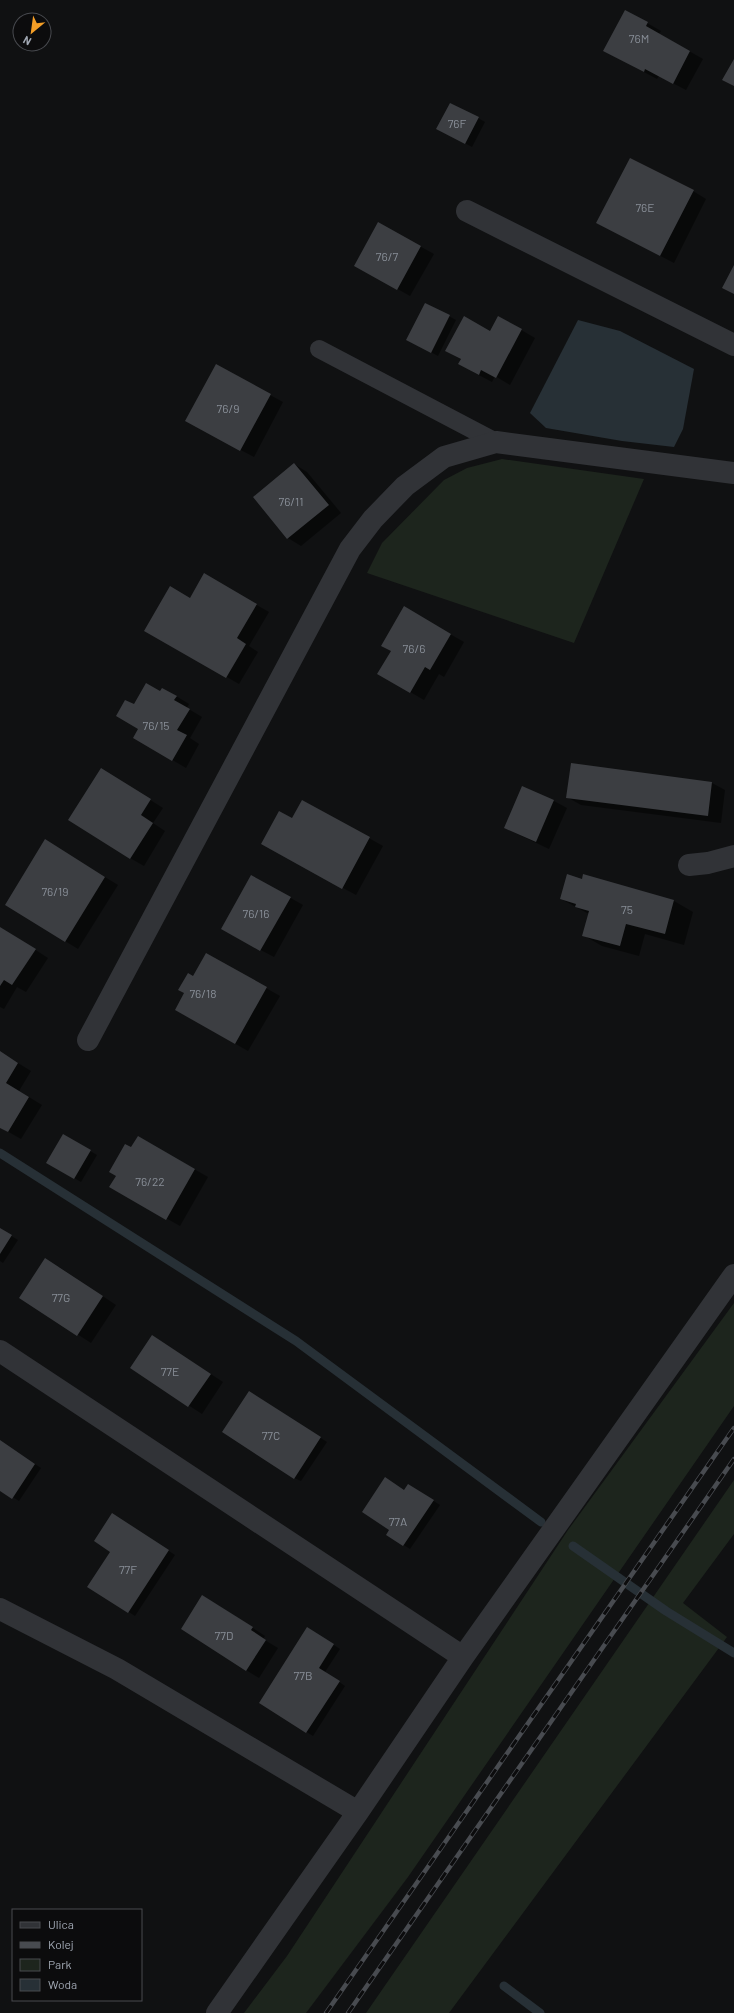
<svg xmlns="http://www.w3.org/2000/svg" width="734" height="2013" font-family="Barlow,sans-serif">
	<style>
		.green { fill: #1d251d }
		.water { fill: #273036 }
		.shadow { fill: #0007 }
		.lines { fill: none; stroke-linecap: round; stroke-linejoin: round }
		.stream { stroke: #273036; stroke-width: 9 }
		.building { fill: #3c3e42 }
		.lane { stroke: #313337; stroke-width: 18 }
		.street { stroke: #313337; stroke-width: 22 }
		.rail-casing { stroke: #484b50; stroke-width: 4.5 }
		.rail { stroke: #0c0c0d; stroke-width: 3; stroke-dasharray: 9; stroke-linecap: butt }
		.labels { text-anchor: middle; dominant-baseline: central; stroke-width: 3; stroke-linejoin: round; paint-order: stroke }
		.number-label { font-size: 12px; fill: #888e97 }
	</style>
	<rect width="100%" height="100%" fill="#101112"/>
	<path class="green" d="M502 459 644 479 574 643 367 573 382 543 444 480 467 468Z
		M734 1303V1406L408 1877 306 2013H244L287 1956 568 1530Z
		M734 1480V1534L683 1603 727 1637 449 2013H366Z"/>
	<path class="water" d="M578 320 620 331 694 369 683 429 674 447 622 441 546 428 530 413Z"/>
	<path class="shadow" d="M647 23 661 31 659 34 703 59 686 90 659 76 657 79 618 58Z
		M478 118 485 122 472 147 444 132Z
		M693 191 706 199 674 263 597 223Z
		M378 223 434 254 410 296 355 265Z
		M426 304 456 320 438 356 414 343Z
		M499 317 535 338 510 385 495 376 492 382 473 372 462 360 446 351 491 332Z
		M270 395 283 402 254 457 199 428Z
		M294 464 307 472 341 513 301 546 288 538Z
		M204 575 269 612 249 646 258 652 239 684 145 630 190 599Z
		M404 608 464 642 444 677 439 674 424 700 379 674 392 651Z
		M161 693 176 696 189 704 187 708 202 717 190 738 199 744 186 768 135 738 140 729 134 706Z
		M571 765 712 783 725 790 721 823 581 805 567 797Z
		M114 777 163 808 153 823 165 831 144 866 130 858Z
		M303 801 383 846 356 895 275 851Z
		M554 801 567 808 549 849 505 828Z
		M58 848 118 885 78 949 65 941Z
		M252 876 303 905 274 957 236 937Z
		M584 876 674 901 693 912 684 945 645 934 639 956 602 946 583 935 589 914 561 899 583 880Z
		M0 927 48 958 26 992 17 987 4 1009 0 1007Z
		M206 954 280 996 248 1051 176 1010Z
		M0 1052 31 1071 19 1091 42 1105 21 1139 0 1127Z
		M63 1135 97 1155 81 1182 47 1162Z
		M138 1137 208 1177 180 1226 111 1187Z
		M0 1229 18 1240 3 1263 0 1261Z
		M59 1267 116 1305 91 1343 20 1297Z
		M165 1344 223 1382 202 1414 131 1368Z
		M256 1396 327 1442 301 1481 294 1478Z
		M0 1441 41 1468 19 1501 0 1489Z
		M415 1489 440 1505 410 1549 388 1535 404 1491Z
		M119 1518 175 1555 135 1616 89 1586 112 1551Z
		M216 1604 265 1636 263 1639 278 1648 259 1678 246 1670Z
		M314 1632 340 1649 325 1672 345 1686 313 1736 260 1703Z"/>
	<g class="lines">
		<path class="stream" d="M0 1153 296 1341 541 1522
			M573 1546 666 1611 734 1653
			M504 1986 540 2013"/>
	</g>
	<path class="building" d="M625 10 648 22 646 26 690 51 673 84 645 69 644 72 603 51Z
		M734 59V86L722 80Z
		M450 103 479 117 465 144 436 129Z
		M630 158 694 190 660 256 596 223Z
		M378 222 421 246 397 290 354 266Z
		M734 265V294L722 288Z
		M425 303 450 315 431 353 406 340Z
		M464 316 490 331 498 316 522 329 496 378 481 370 479 375 458 364 461 359 445 351Z
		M216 364 271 394 240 451 185 421Z
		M294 463 329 505 287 539 253 497Z
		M204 573 257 604 237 638 246 644 226 678 144 631 170 586 190 598Z
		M404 606 451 634 430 670 425 667 410 693 377 674 391 651 381 646Z
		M146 683 160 691 162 688 177 696 174 700 190 709 177 730 187 735 172 761 133 738 138 729 116 716 125 700 134 704Z
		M571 763 712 782 708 816 566 798Z
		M101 768 151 799 141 815 153 823 130 859 68 820Z
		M522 786 554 800 536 842 504 828Z
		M302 800 370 837 342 889 261 844 279 811 292 818Z
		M45 839 105 877 65 942 5 905Z
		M567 874 582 879 583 874 674 900 665 934 626 924 620 946 582 936 589 911 575 907 576 904 560 899Z
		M251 875 291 897 260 951 221 929Z
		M0 927 36 949 12 985 4 980 0 986Z
		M206 953 267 987 235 1044 175 1010 184 993 178 990 188 973 193 976Z
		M0 1051 18 1063 6 1083 29 1097 8 1132 0 1128Z
		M63 1134 91 1150 74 1179 46 1163Z
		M138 1136 195 1169 166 1220 109 1187 116 1176 109 1172 125 1144 131 1147Z
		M0 1228 12 1235 0 1254Z
		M45 1258 103 1296 77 1336 19 1298Z
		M152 1335 211 1374 188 1407 130 1368Z
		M249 1391 321 1437 294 1479 222 1432Z
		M0 1440 35 1464 12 1499 0 1491Z
		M385 1477 404 1490 408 1484 434 1500 403 1546 386 1535 389 1530 362 1512Z
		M112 1513 169 1550 128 1613 87 1587 110 1552 94 1541Z
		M202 1595 253 1627 251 1630 266 1640 246 1671 181 1629Z
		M307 1627 334 1644 319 1668 340 1681 306 1733 259 1703Z"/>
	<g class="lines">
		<path class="lane" d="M319 349 496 442"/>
		<path class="street" d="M467 211 734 345
			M689 865 708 863 734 856
			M88 1040 350 549 373 519 405 486 444 457 496 442 734 473
			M0 1351 463 1657
			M0 1609 117 1669 358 1812
			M217 2013 358 1812 463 1657 734 1275"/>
		<g class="rail-casing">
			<path id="rail" d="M326 2013 734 1428
				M348 2013 734 1459"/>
		</g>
		<use href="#rail" class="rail"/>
	</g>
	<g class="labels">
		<g class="number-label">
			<text x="639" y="38">76M</text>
			<text x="457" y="123">76F</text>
			<text x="645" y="207">76E</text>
			<text x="387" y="256">76/7</text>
			<text x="228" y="408">76/9</text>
			<text x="291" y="501">76/11</text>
			<text x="414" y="648">76/6</text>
			<text x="156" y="725">76/15</text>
			<text x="55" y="891">76/19</text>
			<text x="627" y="909">75</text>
			<text x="256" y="913">76/16</text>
			<text x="203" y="993">76/18</text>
			<text x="150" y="1181">76/22</text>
			<text x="61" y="1297">77G</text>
			<text x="170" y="1371">77E</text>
			<text x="271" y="1435">77C</text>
			<text x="398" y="1521">77A</text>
			<text x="128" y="1569">77F</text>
			<text x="224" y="1635">77D</text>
			<text x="303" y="1675">77B</text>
		</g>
	</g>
	<rect x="12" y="1909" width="130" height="92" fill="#0c0c0d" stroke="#484a4f"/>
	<rect x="20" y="1922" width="20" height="6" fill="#313337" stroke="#484a4f"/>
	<text x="48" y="1929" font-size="12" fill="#a1a8b3">Ulica</text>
	<rect x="20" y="1942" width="20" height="6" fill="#484b50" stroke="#484a4f"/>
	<text x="48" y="1949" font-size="12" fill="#a1a8b3">Kolej</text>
	<rect x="20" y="1959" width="20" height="12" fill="#1d251d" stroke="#484a4f"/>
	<text x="48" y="1969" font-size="12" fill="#a1a8b3">Park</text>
	<rect x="20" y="1979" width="20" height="12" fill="#273036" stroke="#484a4f"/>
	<text x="48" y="1989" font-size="12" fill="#a1a8b3">Woda</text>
	<g transform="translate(32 32) rotate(209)"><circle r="19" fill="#0c0c0d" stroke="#484a4f"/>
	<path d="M0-3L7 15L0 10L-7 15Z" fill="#f49e26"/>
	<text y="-6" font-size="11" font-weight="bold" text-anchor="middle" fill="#a1a8b3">N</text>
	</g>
</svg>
